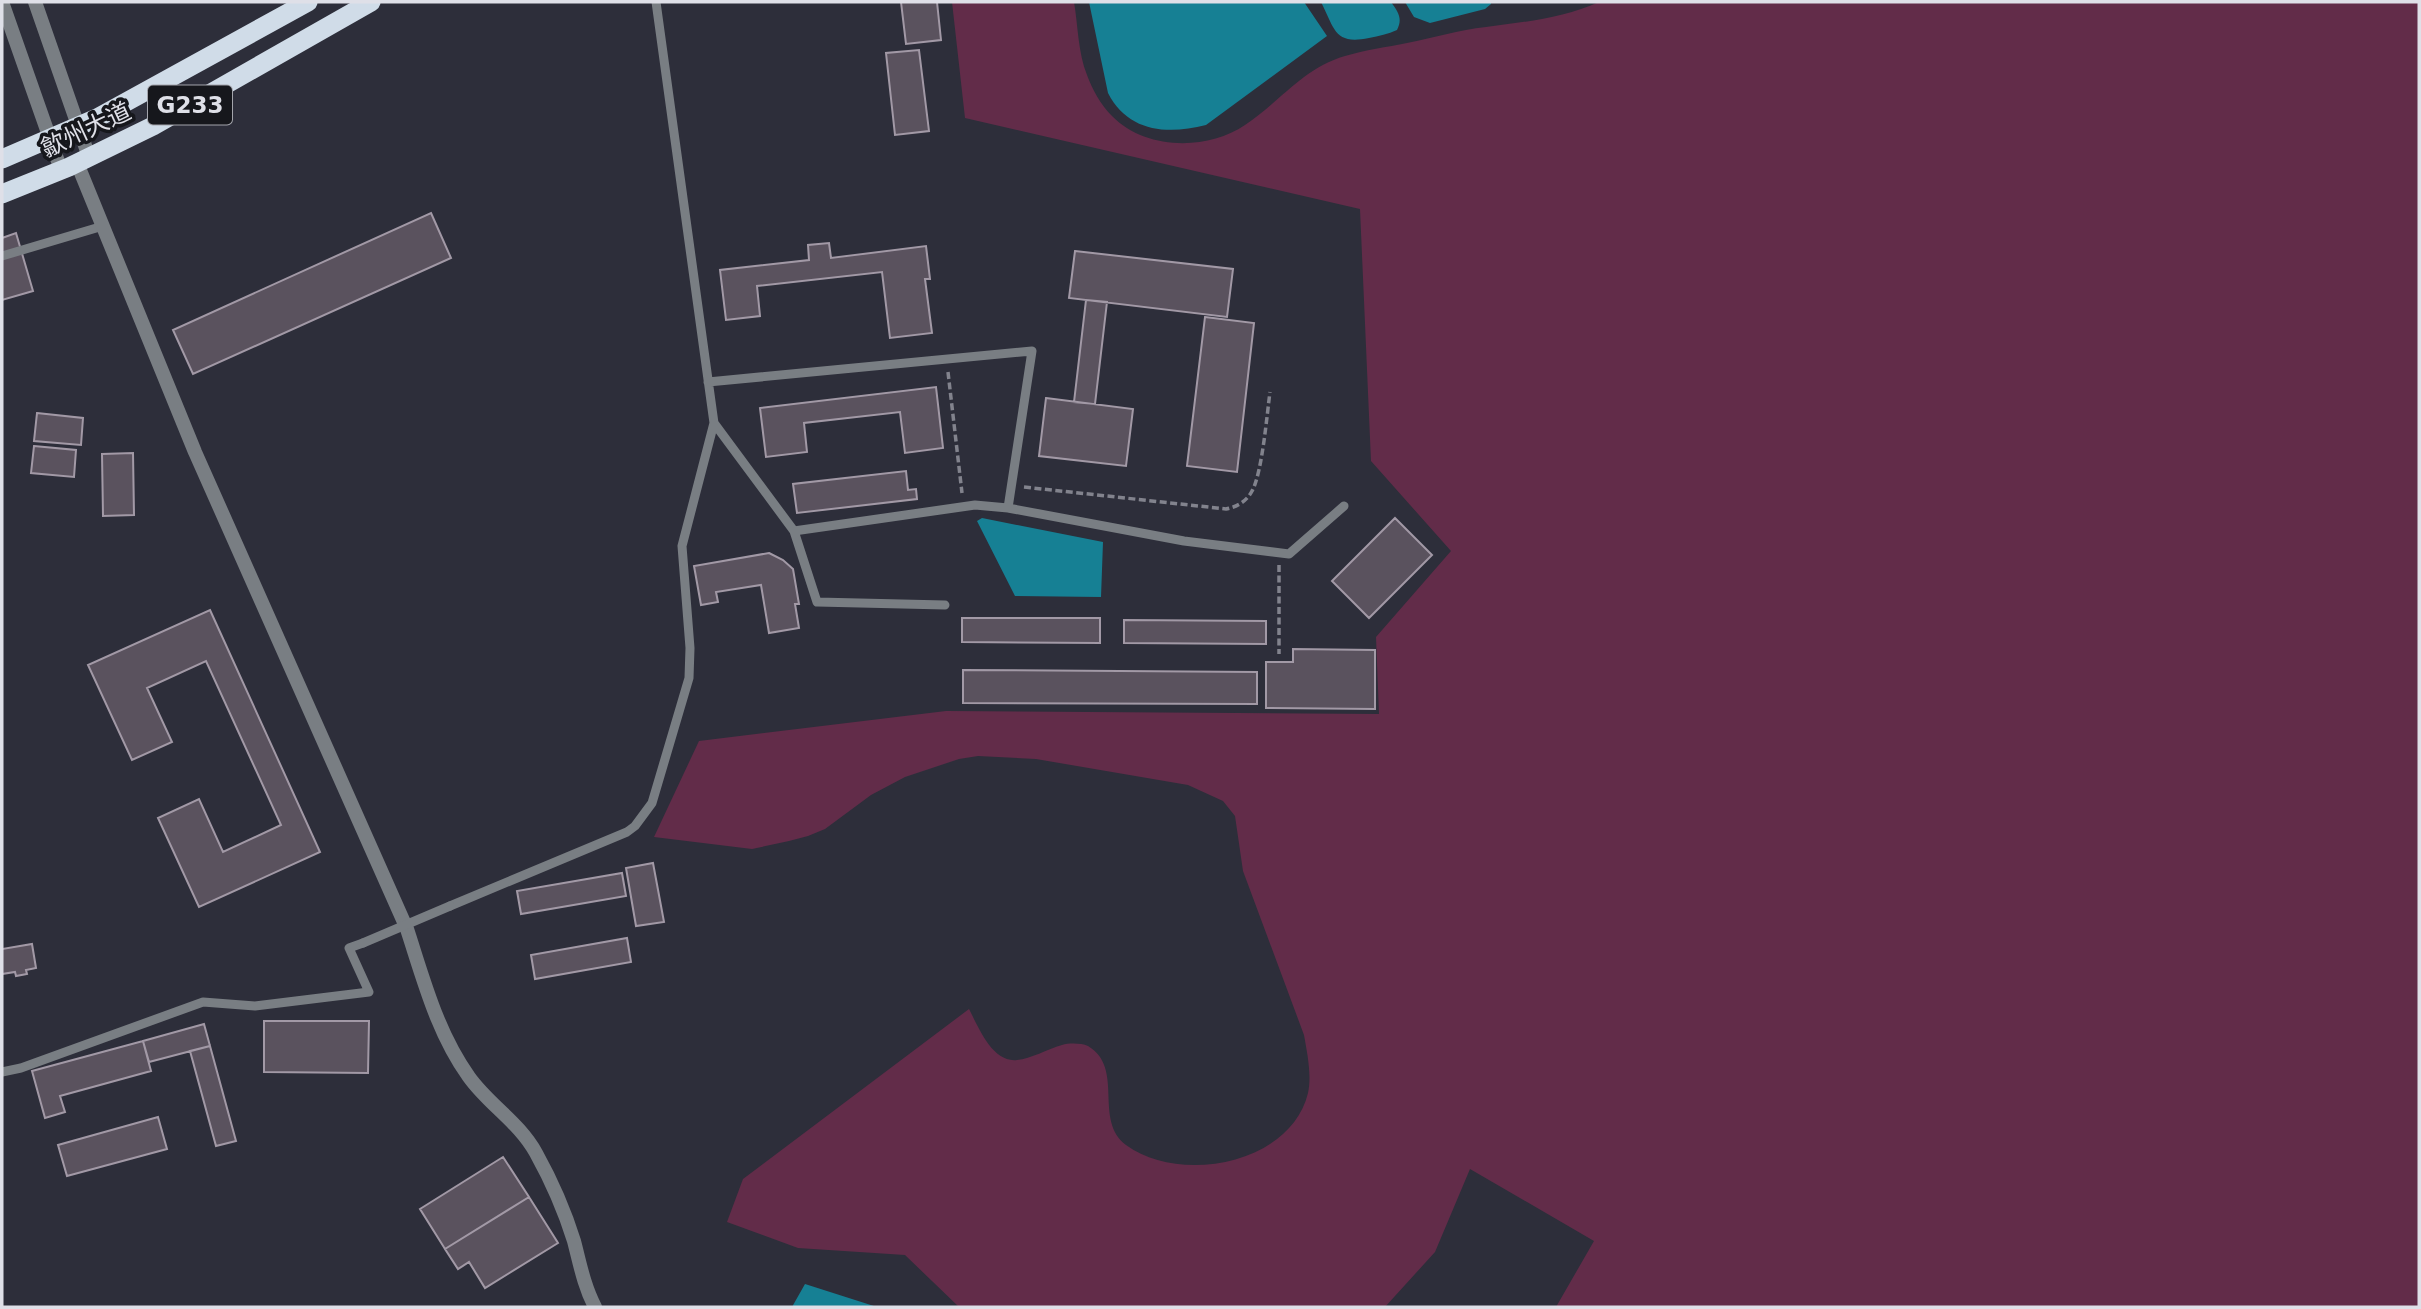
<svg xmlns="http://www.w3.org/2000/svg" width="2421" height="1309" font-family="'DejaVu Sans','Noto Sans SC',sans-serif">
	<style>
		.green { fill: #622c49 }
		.water { fill: #168094 }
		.building { fill: #5a525e; stroke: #a299a6; stroke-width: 2 }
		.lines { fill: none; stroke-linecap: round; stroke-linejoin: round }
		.path { stroke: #82838d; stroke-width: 3.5; stroke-dasharray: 7 3.5; stroke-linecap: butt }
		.service { stroke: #797e83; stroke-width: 9 }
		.minor { stroke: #797e83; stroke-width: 14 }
		.tertiary { stroke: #797e83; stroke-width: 14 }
		.trunk { stroke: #d0dce8; stroke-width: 19 }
		.service-bridge { stroke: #797e83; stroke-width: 9 }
		.labels { text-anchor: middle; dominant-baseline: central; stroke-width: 7; stroke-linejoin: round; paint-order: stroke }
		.shield { fill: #16171c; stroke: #a3a4ab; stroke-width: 2 }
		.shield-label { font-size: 23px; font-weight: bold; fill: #dfe0e8 }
		.street-label { font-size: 24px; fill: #dfe0e8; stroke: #16171c }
	</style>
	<rect width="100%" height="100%" fill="#2d2e3a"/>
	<path class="green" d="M952 2H1074C1078 25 1078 53 1087 75 1092 89 1101 105 1112 116 1145 150 1207 151 1245 125 1280 102 1303 68 1345 56 1365 50 1387 47 1407 43 1433 38 1459 30 1486 27 1524 22 1564 18 1599 2H2419V1307H1556L1594 1241 1470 1169 1435 1252 1385 1307H959L905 1255 798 1248 727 1222 743 1179 969 1009C978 1026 992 1063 1017 1060 1031 1059 1047 1049 1062 1045 1069 1043 1081 1043 1088 1046 1125 1068 1093 1120 1126 1145 1180 1185 1291 1164 1308 1093 1312 1075 1307 1052 1304 1035L1243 871 1235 816 1223 801 1188 785 1036 759 978 756 959 759 905 777 871 795 825 829 808 836 789 841 752 849 654 837 699 741 946 711 1379 714 1376 637 1451 551 1371 461 1360 209 965 118Z"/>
	<path class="water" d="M1089 2H1304L1327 36 1206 125C1167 135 1128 132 1108 93Z
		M1321 2H1391C1398 12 1403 18 1397 30 1388 34 1379 36 1369 38 1334 45 1335 29 1321 2Z
		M1405 2H1491V4L1485 9 1430 23 1414 17Z
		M982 518 1103 542 1101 597 1015 596 977 521Z
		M805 1284 877 1307H792Z"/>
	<path class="building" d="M901 2H937L941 40 906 44Z
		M919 50 929 131 895 135 886 53Z
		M431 213 451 258 193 374 173 330Z
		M16 233 33 291 2 300V238Z
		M829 243 831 258 926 246 930 279H925L932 333 890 338 882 272 757 286 760 316 726 320 720 270 809 260 808 245Z
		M1075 251 1233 269 1227 317 1069 298Z
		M1086 300 1107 302 1095 404 1074 402Z
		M1205 317 1254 323 1237 472 1187 466Z
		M936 387 943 448 905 453 900 412 804 423 807 452 766 457 760 408Z
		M1046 398 1133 409 1126 466 1039 456Z
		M37 413 83 418 81 445 34 441Z
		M34 446 76 450 74 477 31 473Z
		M133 453 134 515 103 516 102 454Z
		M906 471 908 490 916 489 917 499 797 513 793 484Z
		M1395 518 1432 555 1369 618 1332 581Z
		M769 553 783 560 793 569 799 604H795L799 628 769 633 761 585 716 592 718 602 701 605 694 566Z
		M210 610 320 852 199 907 158 818 199 799 223 852 281 825 206 661 147 688 172 742 132 760 88 665Z
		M962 618H1100V643L962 642Z
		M1124 620 1266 621V644L1124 643Z
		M1293 649 1375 650V709L1266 708V662H1293Z
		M963 670 1257 672V704L963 703Z
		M653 863 664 922 636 926 626 868Z
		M622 873 626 896 521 914 517 891Z
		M627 938 631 962 535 979 531 955Z
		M32 944 36 968 26 970 27 974 16 976 15 972 2 974V949Z
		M264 1021H369L368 1073 264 1072Z
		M204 1024 210 1046 149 1062 143 1041Z
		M143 1041 151 1071 60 1096 65 1112 45 1118 32 1071Z
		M210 1046 236 1141 216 1146 190 1051Z
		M158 1117 167 1149 67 1176 58 1145Z
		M503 1157 529 1197 445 1249 420 1209Z
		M529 1197 558 1243 485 1288 469 1262 458 1269 445 1249Z"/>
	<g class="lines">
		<path class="path" d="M948 372 962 493
			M1024 487 1226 509C1237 507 1247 501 1252 491 1262 474 1267 414 1270 392
			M1279 565V654"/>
		<path class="service" d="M2 256 103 226
			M708 382 1032 351 1008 508
			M714 423 794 531 817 602 945 605
			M794 531 975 505 1008 508 1184 541 1289 554 1344 506
			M450 906 627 832 635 826 652 803 689 678 690 648 682 546 714 423 656 2
			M2 1072 21 1068 203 1002 255 1006 369 992 349 948 363 943"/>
		<path class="minor" d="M77 163 195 452 407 929C424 981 437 1032 469 1077 489 1105 519 1122 536 1153 551 1180 565 1212 574 1241 580 1264 584 1286 595 1307"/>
		<path class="tertiary" d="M2 2 61 170
			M35 2 89 157"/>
		<path class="trunk" d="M2 159 97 118 308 2
			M2 194 69 167 153 126 371 2"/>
		<path class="service-bridge" d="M363 943 450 906"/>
	</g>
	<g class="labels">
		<rect class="shield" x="148" y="85.5" width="84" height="39" rx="5"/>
		<g class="shield-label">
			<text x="190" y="105">G233</text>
		</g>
		<g class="street-label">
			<text transform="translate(86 130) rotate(-25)">歙州大道</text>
		</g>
	</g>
	<rect width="2421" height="1309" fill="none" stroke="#dfe0e8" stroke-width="7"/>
</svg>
